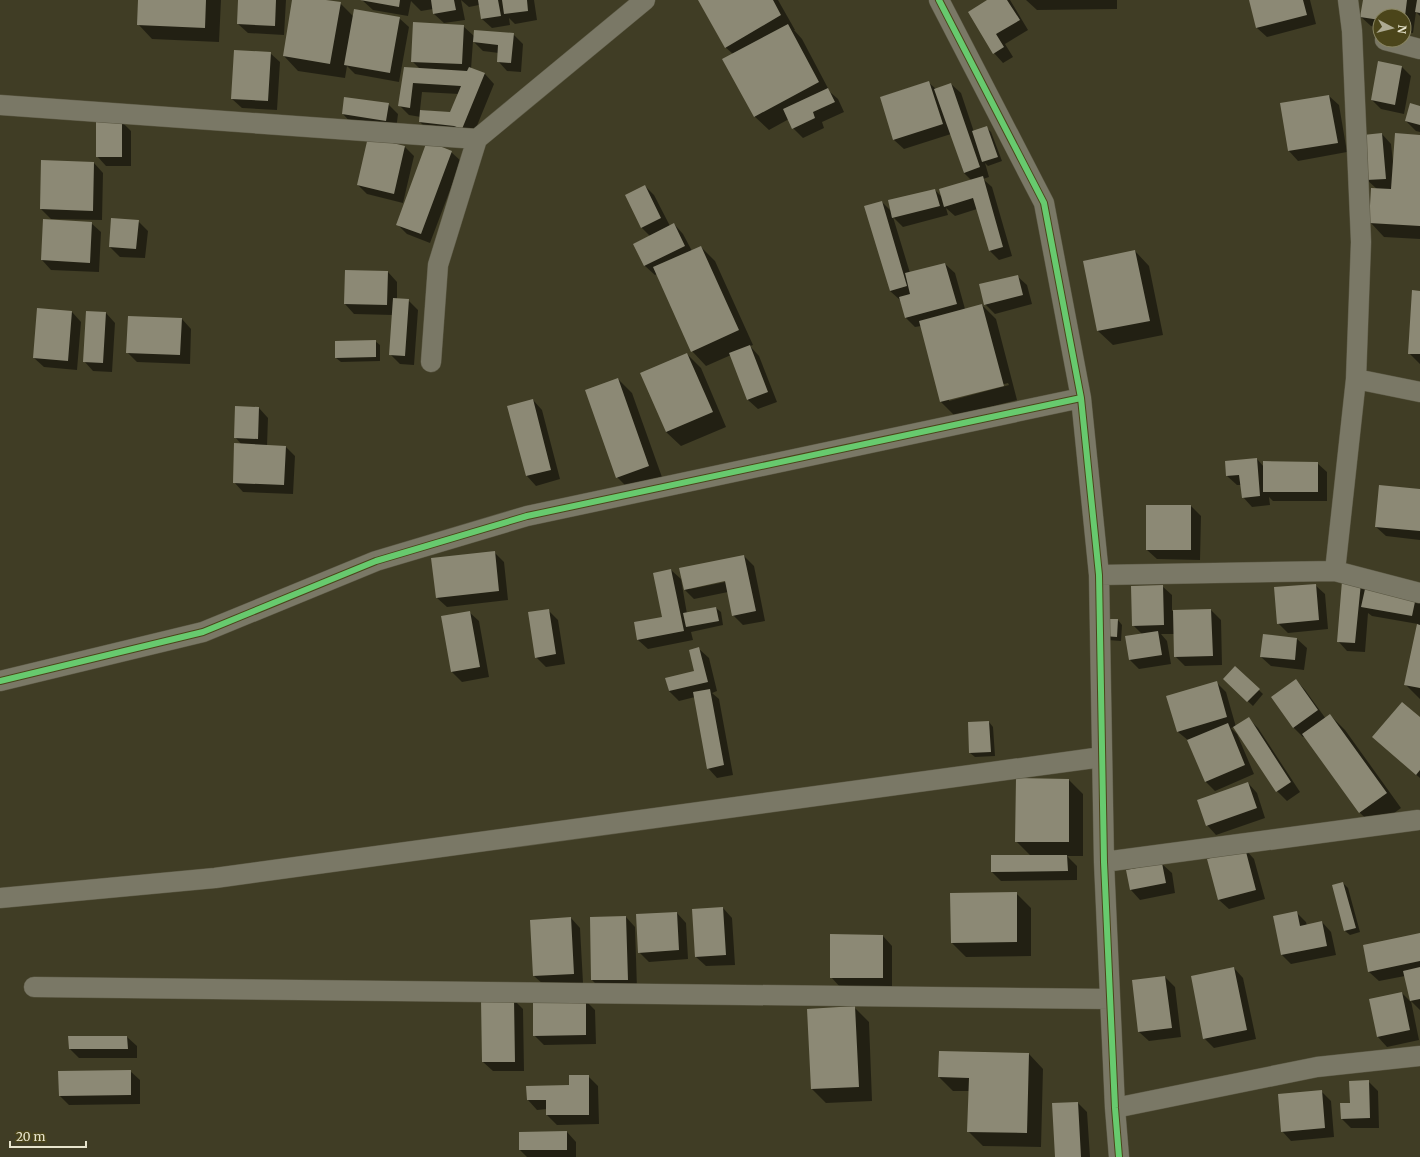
<svg xmlns="http://www.w3.org/2000/svg" width="1420" height="1157" font-family="Merriweather,serif">
	<style>
		.shadow { fill: #0007; fill-rule: evenodd }
		.building { fill: #8c8975 }
		.lines { fill: none; stroke-linecap: round; stroke-linejoin: round }
		.minor-casing { stroke: #5b5844; stroke-width: 21 }
		.minor { stroke: #7a7866; stroke-width: 20 }
		.cycleway-casing { stroke: #4b451a; stroke-width: 8 }
		.cycleway { stroke: #67ca6e; stroke-width: 6 }
	</style>
	<rect width="100%" height="100%" fill="#403d25"/>
	<path class="shadow" d="M139 0H221L219 42 152 39 138 24Z
		M239 0H286L284 35 248 33 238 24Z
		M293 0H320L340 3 354 17 399 18 409 27 399 82 355 74 347 66 345 78 298 71 284 56Z
		M362 0H461L465 20 444 23 434 14 433 9 421 11 411 1 408 16 373 10Z
		M461 0H534L537 20 515 24 509 18 510 25 492 28 482 19 479 5 469 7Z
		M699 0H778L795 30H794L802 39 830 92 838 99 844 112 822 122 824 128 803 138 793 128 789 119 769 130 754 116 733 54 725 47Z
		M989 0H1010L1028 30 1005 44 1013 57 1003 63 994 53Z
		M1026 0H1117V9L1037 10Z
		M1250 0H1310L1316 24 1267 37 1257 28Z
		M1364 0H1420V16L1416 12 1413 33 1404 31V16H1380V28L1371 26 1361 17Z
		M463 26 474 36 513 34 523 44 521 72 507 71 498 61 499 53 483 51 473 41 471 69 485 74 494 84 472 138 430 132 420 122 421 117 409 115 399 105 420 69 412 61ZM422 92 459 94 451 113 420 110Z
		M270 53 280 62 277 110 242 108 232 99Z
		M1402 67 1411 76 1404 114 1381 109 1372 100Z
		M928 82 936 89 951 84 961 93 974 132 986 127 991 132 1002 161 988 166 985 163 989 177 983 179 992 187 1012 256 999 260 990 251 977 209 955 216 946 208 948 215 903 227 893 217 910 273 945 264 955 273 965 309 982 305 996 319 1017 400 955 416 941 402 921 326 915 327 906 318 900 300 890 291 882 202 892 212 935 190 942 197 972 181 964 173 951 134 904 149 894 140 881 97ZM1008 383 1009 385 949 401V399Z
		M1329 96 1339 105 1347 152 1298 161 1289 151 1281 104Z
		M388 104 398 114 396 130 352 124 343 114Z
		M1420 107V132L1416 131 1406 121Z
		M121 121 131 131V166H106L97 156Z
		M1382 134 1391 144 1393 162 1420 136V239L1384 237 1370 222 1377 189 1367 180Z
		M405 147 414 156 403 203 367 194 358 185Z
		M451 152 461 161 430 243 407 234 397 224Z
		M94 163 103 173 102 220 51 219 41 209Z
		M645 186 654 195 670 226 674 224 683 234 692 251 701 247 715 261 753 345 750 346 759 356 777 402 758 409 748 400 731 355 706 366 692 351 657 274 655 275 645 266 634 244 650 236 641 227Z
		M44 220 91 223 101 232 99 272 51 270 42 260Z
		M138 221 148 231 145 258 120 257 110 247Z
		M1135 251 1149 266 1163 335 1113 345 1098 331 1084 262Z
		M388 272 397 282V299L408 300 418 310 414 365 400 364 390 354 393 315 354 314 345 304Z
		M1017 276 1027 285 1032 304 995 314 985 304Z
		M1420 292V364L1409 353Z
		M72 312 81 322 77 370 44 367 34 358Z
		M106 313 115 323 112 372 93 371 84 361Z
		M182 319 191 329 190 364 137 362 127 352Z
		M375 341 380 345V361L341 362 336 358Z
		M687 354 701 368 726 427 681 446 666 432Z
		M618 379 632 393 663 480 631 491 617 477Z
		M533 400 542 410 560 479 536 486 527 476 509 407Z
		M259 408 268 418 267 446H285L295 456 293 494 243 492 234 482 242 445 235 437Z
		M1257 459 1264 467 1317 463 1327 472V501H1273L1269 497 1270 505 1252 507 1243 497 1241 485H1237L1227 476Z
		M1420 490V540L1386 536 1376 527Z
		M1147 506H1191L1201 516 1200 560 1157 559 1147 550Z
		M494 552 504 562 508 600 447 607 437 598Z
		M744 556 754 566 765 621 743 625 733 615 728 592 694 599 684 589ZM730 579V581L690 589V587Z
		M671 570 681 579 687 614 716 608 721 612 723 625 691 632 693 640 648 649 638 640 663 618Z
		M1343 583 1415 598 1420 603V699L1406 685 1418 624 1372 616 1368 613 1365 652 1347 651 1338 641Z
		M1315 585 1325 594 1328 629 1288 633 1278 623Z
		M1162 586 1172 595V611L1211 610 1221 620 1222 665 1185 666 1175 656 1174 634H1161L1167 641 1171 664 1139 669 1130 660 1142 634 1133 625Z
		M548 610 558 620 565 664 546 667 536 657Z
		M469 612 479 621 489 677 462 682 452 672 442 617Z
		M1118 620 1122 625 1121 641 1108 640 1104 636Z
		M1264 635 1297 639 1307 648 1304 670 1271 666 1261 657Z
		M699 649 709 658 717 691 712 693 719 699 733 775 717 778 708 768 695 697 679 701 669 691 666 679 696 672Z
		M1235 667 1263 694 1253 706 1224 679Z
		M1296 680 1305 690 1326 719 1330 715 1345 730 1401 808 1375 827 1360 813 1305 736 1303 737 1293 727Z
		M1216 682 1226 692 1236 727 1248 718 1258 728 1300 792 1287 801 1277 791 1234 727 1231 728 1237 734 1254 774 1215 791 1205 781 1189 741 1178 732Z
		M1420 719V778L1374 737Z
		M989 722 993 727 995 756 975 757 970 753Z
		M1069 780 1083 794V856H1067L1077 866V880L1001 881 992 872 1031 856 1016 841Z
		M1248 783 1257 793 1265 818 1216 835 1207 825Z
		M1245 849 1254 859 1265 899 1229 909 1219 900 1208 859Z
		M1162 864 1172 873 1175 893 1140 900 1131 890 1127 870Z
		M1343 883 1348 888 1360 932 1350 935 1345 931Z
		M1016 893 1031 908V956L966 957 952 943Z
		M723 908 732 918 735 965 706 966 696 957Z
		M1296 912 1306 922 1307 926 1322 922 1331 932 1336 955 1291 964 1282 955 1274 917Z
		M677 913 686 923 688 959 649 962 639 952Z
		M626 917 635 927 637 989 602 990 592 980Z
		M571 918 580 928 583 983 544 985 534 976Z
		M1420 934V1010L1411 1001 1419 1040 1387 1047 1378 1037 1370 1000 1402 993 1411 1002 1405 976 1379 981 1369 972Z
		M883 936 892 946V987H840L831 977Z
		M1234 968 1243 978 1256 1039 1214 1048 1204 1038Z
		M1165 977 1175 987 1181 1037 1149 1041 1139 1032Z
		M514 1000 523 1009 524 1071H493L483 1062Z
		M585 1000 595 1010 596 1044 544 1045 534 1035Z
		M854 1007 869 1022 872 1101 826 1103 812 1089Z
		M69 1037H127L137 1046V1058H79L70 1049Z
		M1029 1054 1043 1069 1041 1147 983 1146 968 1131 969 1091H953L939 1077Z
		M130 1071 140 1080V1104L69 1105 60 1096Z
		M588 1076 598 1086 599 1124 557 1125 547 1115V1109L537 1110 528 1100 570 1086Z
		M1368 1081 1378 1091 1379 1128H1351L1342 1119Z
		M1321 1091 1331 1101 1334 1137 1291 1141 1282 1131Z
		M1078 1103 1087 1112 1090 1157H1056Z
		M567 1132 576 1142V1157H527L520 1150Z"/>
	<path class="building" d="M138 0H206L205 28 137 25Z
		M238 0H276L275 26 237 24Z
		M292 0H326L341 2 330 64 283 56Z
		M360 0H400L399 7Z
		M431 0H454L456 10 433 14Z
		M478 0H498L501 16 481 19Z
		M502 0H527L528 11 504 14Z
		M698 0H773L781 15 725 48Z
		M987 0H1007L1020 20 996 34 1004 47 993 54 968 12Z
		M1249 0H1303L1307 15 1256 28Z
		M1363 0H1407L1405 16H1380V20L1360 17Z
		M1417 0H1420V13L1415 12Z
		M354 9 400 17 390 73 344 65Z
		M413 22 464 25 462 64 411 62Z
		M788 24 819 82 754 117 722 59Z
		M474 30 514 33 511 63 497 62 498 45 473 42Z
		M234 50 271 52 268 101 231 99Z
		M1378 61 1402 66 1395 105 1371 100Z
		M404 67 467 71 469 67 485 73 462 129 454 126 419 122 420 110 450 112 461 86 413 83 410 108 398 106Z
		M929 81 943 124 893 140 880 97Z
		M951 83 980 167 964 173 934 89Z
		M828 88 835 102 813 112 815 118 792 129 783 109Z
		M1329 95 1338 143 1288 151 1280 103Z
		M344 97 389 103 386 121 342 114Z
		M1410 103 1420 106V125L1405 121Z
		M96 120H122V157H96Z
		M987 126 998 157 982 162 972 131Z
		M1382 133 1386 179 1366 180 1363 135Z
		M1395 133 1420 135V226L1369 223 1371 188 1391 189Z
		M368 137 405 146 394 194 357 185Z
		M427 141 452 151 421 234 396 225Z
		M41 160 94 162 93 211 40 209Z
		M983 176 1003 247 989 251 973 198 944 207 939 189Z
		M645 185 661 218 641 228 625 195Z
		M935 189 940 206 892 218 888 200Z
		M882 201 907 286 890 291 864 206Z
		M111 218 139 220 136 249 109 247Z
		M43 219 92 222 90 263 41 260Z
		M674 223 685 246 644 266 633 244Z
		M701 246 739 330 691 352 653 267Z
		M1135 250 1150 321 1097 331 1083 261Z
		M945 263 957 304 905 318 899 297 910 294 905 273Z
		M345 270 388 271 387 305 344 304Z
		M1018 275 1023 295 984 305 979 284Z
		M1412 290 1420 291V354H1408Z
		M393 298 409 299 405 356 389 355Z
		M982 304 1004 386 940 402 919 321Z
		M37 308 72 311 68 361 33 358Z
		M86 311 106 312 103 363 83 362Z
		M128 316 182 318 180 355 126 353Z
		M376 340V357L335 358V341Z
		M750 345 768 392 747 400 729 353Z
		M687 353 713 412 666 432 640 373Z
		M618 378 649 466 616 478 585 390Z
		M533 399 551 470 526 476 507 406Z
		M235 406 259 407 258 439 234 438Z
		M234 443 286 446 284 485 233 483Z
		M1257 458 1260 496 1242 498 1239 475 1226 476 1225 461Z
		M1263 461 1318 462V492H1263Z
		M1379 485 1420 489V531L1375 527Z
		M1146 505H1191V550H1146Z
		M495 551 499 591 436 598 431 558Z
		M744 555 756 611 732 616 725 581 684 590 679 568Z
		M671 569 684 631 637 640 634 622 662 617 653 573Z
		M1342 581 1361 583 1355 643 1337 642Z
		M1316 584 1319 620 1277 624 1274 587Z
		M1163 585 1164 625 1132 626 1131 586Z
		M1365 589 1416 597 1412 616 1361 607Z
		M716 607 719 621 686 627 683 613Z
		M549 609 556 654 535 658 528 612Z
		M1211 609 1213 656 1174 657 1173 610Z
		M470 611 480 667 451 672 441 616Z
		M1104 619H1118L1117 637 1103 636Z
		M1417 624 1420 625V688L1404 685Z
		M1158 631 1162 655 1129 660 1125 636Z
		M1263 634 1297 638 1295 660 1260 657Z
		M699 647 708 682 669 691 665 678 694 671 689 650Z
		M1235 666 1260 689 1247 702 1223 679Z
		M1296 679 1318 710 1293 728 1271 697Z
		M1217 681 1227 717 1177 732 1166 696Z
		M710 689 724 765 707 769 693 692Z
		M1402 702 1420 717V770L1416 775 1372 737Z
		M1330 714 1387 793 1359 813 1302 734Z
		M1249 717 1291 782 1276 792 1233 727Z
		M989 721 991 752 969 753 968 722Z
		M1228 723 1245 765 1205 782 1187 740Z
		M1016 778 1069 779V842H1015Z
		M1248 782 1257 808 1206 826 1197 800Z
		M1245 848 1256 890 1218 900 1207 859Z
		M991 855H1067L1068 871 991 872Z
		M1162 863 1166 883 1130 890 1126 870Z
		M1343 882 1356 928 1344 931 1332 885Z
		M1017 892V942L951 943 950 893Z
		M723 907 726 955 695 957 692 909Z
		M1297 911 1300 926 1322 921 1327 946 1281 955 1273 916Z
		M677 912 679 950 638 953 636 914Z
		M626 916 628 980H591L590 917Z
		M571 917 574 974 533 976 530 920Z
		M1420 933V961L1368 972 1363 945Z
		M830 934 883 935V978H830Z
		M1234 967 1247 1030 1203 1039 1191 976Z
		M1420 967V999L1410 1001 1403 971Z
		M1165 976 1172 1028 1138 1032 1132 980Z
		M1402 992 1410 1030 1377 1037 1369 999Z
		M481 999H514L515 1062H482Z
		M586 999V1035L533 1036V1000Z
		M855 1006 859 1087 811 1089 807 1009Z
		M68 1036H127L128 1049H69Z
		M939 1051 1029 1053 1027 1133 967 1132 969 1078 938 1077Z
		M131 1070V1095L59 1096 58 1071Z
		M569 1075H589V1115H546V1100H527L526 1086 569 1085Z
		M1369 1080 1370 1118 1341 1119 1340 1103H1350L1349 1081Z
		M1322 1090 1325 1128 1281 1132 1278 1094Z
		M1078 1102 1081 1157H1055L1052 1103Z
		M567 1131V1150H519V1132Z"/>
	<g class="lines">
		<g class="minor-casing">
			<path id="minor" d="M939 0 1044 203 1081 398 1099 575 1104 862 1115 1108 1119 1157
				M1385 40 1420 49
				M0 105 477 139
				M431 362 438 265 477 139 645 0
				M1356 379 1420 392
				M1335 571 1356 379 1361 242 1352 31 1348 0
				M1099 575 1335 571 1420 593
				M0 681 203 632 376 561 527 516 1081 398
				M1104 862 1418 820
				M0 898 215 878 1102 757
				M34 987 1110 999
				M1115 1108 1317 1067 1420 1056"/>
		</g>
		<use href="#minor" class="minor"/>
		<g class="cycleway-casing">
			<path id="cycleway" d="M939 0 1044 203 1081 398 1099 575 1104 862 1115 1108 1119 1157
				M0 681 203 632 376 561 527 516 1081 398"/>
		</g>
		<use href="#cycleway" class="cycleway"/>
	</g>
	<g transform="translate(1392 28) rotate(97)"><circle r="19" fill="#4b451a" stroke="#898562"/>
	<path d="M0-3L7 15L0 10L-7 15Z" fill="#adaa92"/>
	<text y="-6" font-size="11" font-weight="bold" text-anchor="middle" fill="#e7e4cd">N</text>
	</g>
	<path d="M10 1141v6h76v-6" fill="none" stroke="#e7e4cd" stroke-width="2"/>
	<text x="16" y="1141" font-size="12" fill="#e7e4cd" stroke="#4b451a" stroke-width="3" paint-order="stroke">20 m</text>
</svg>
